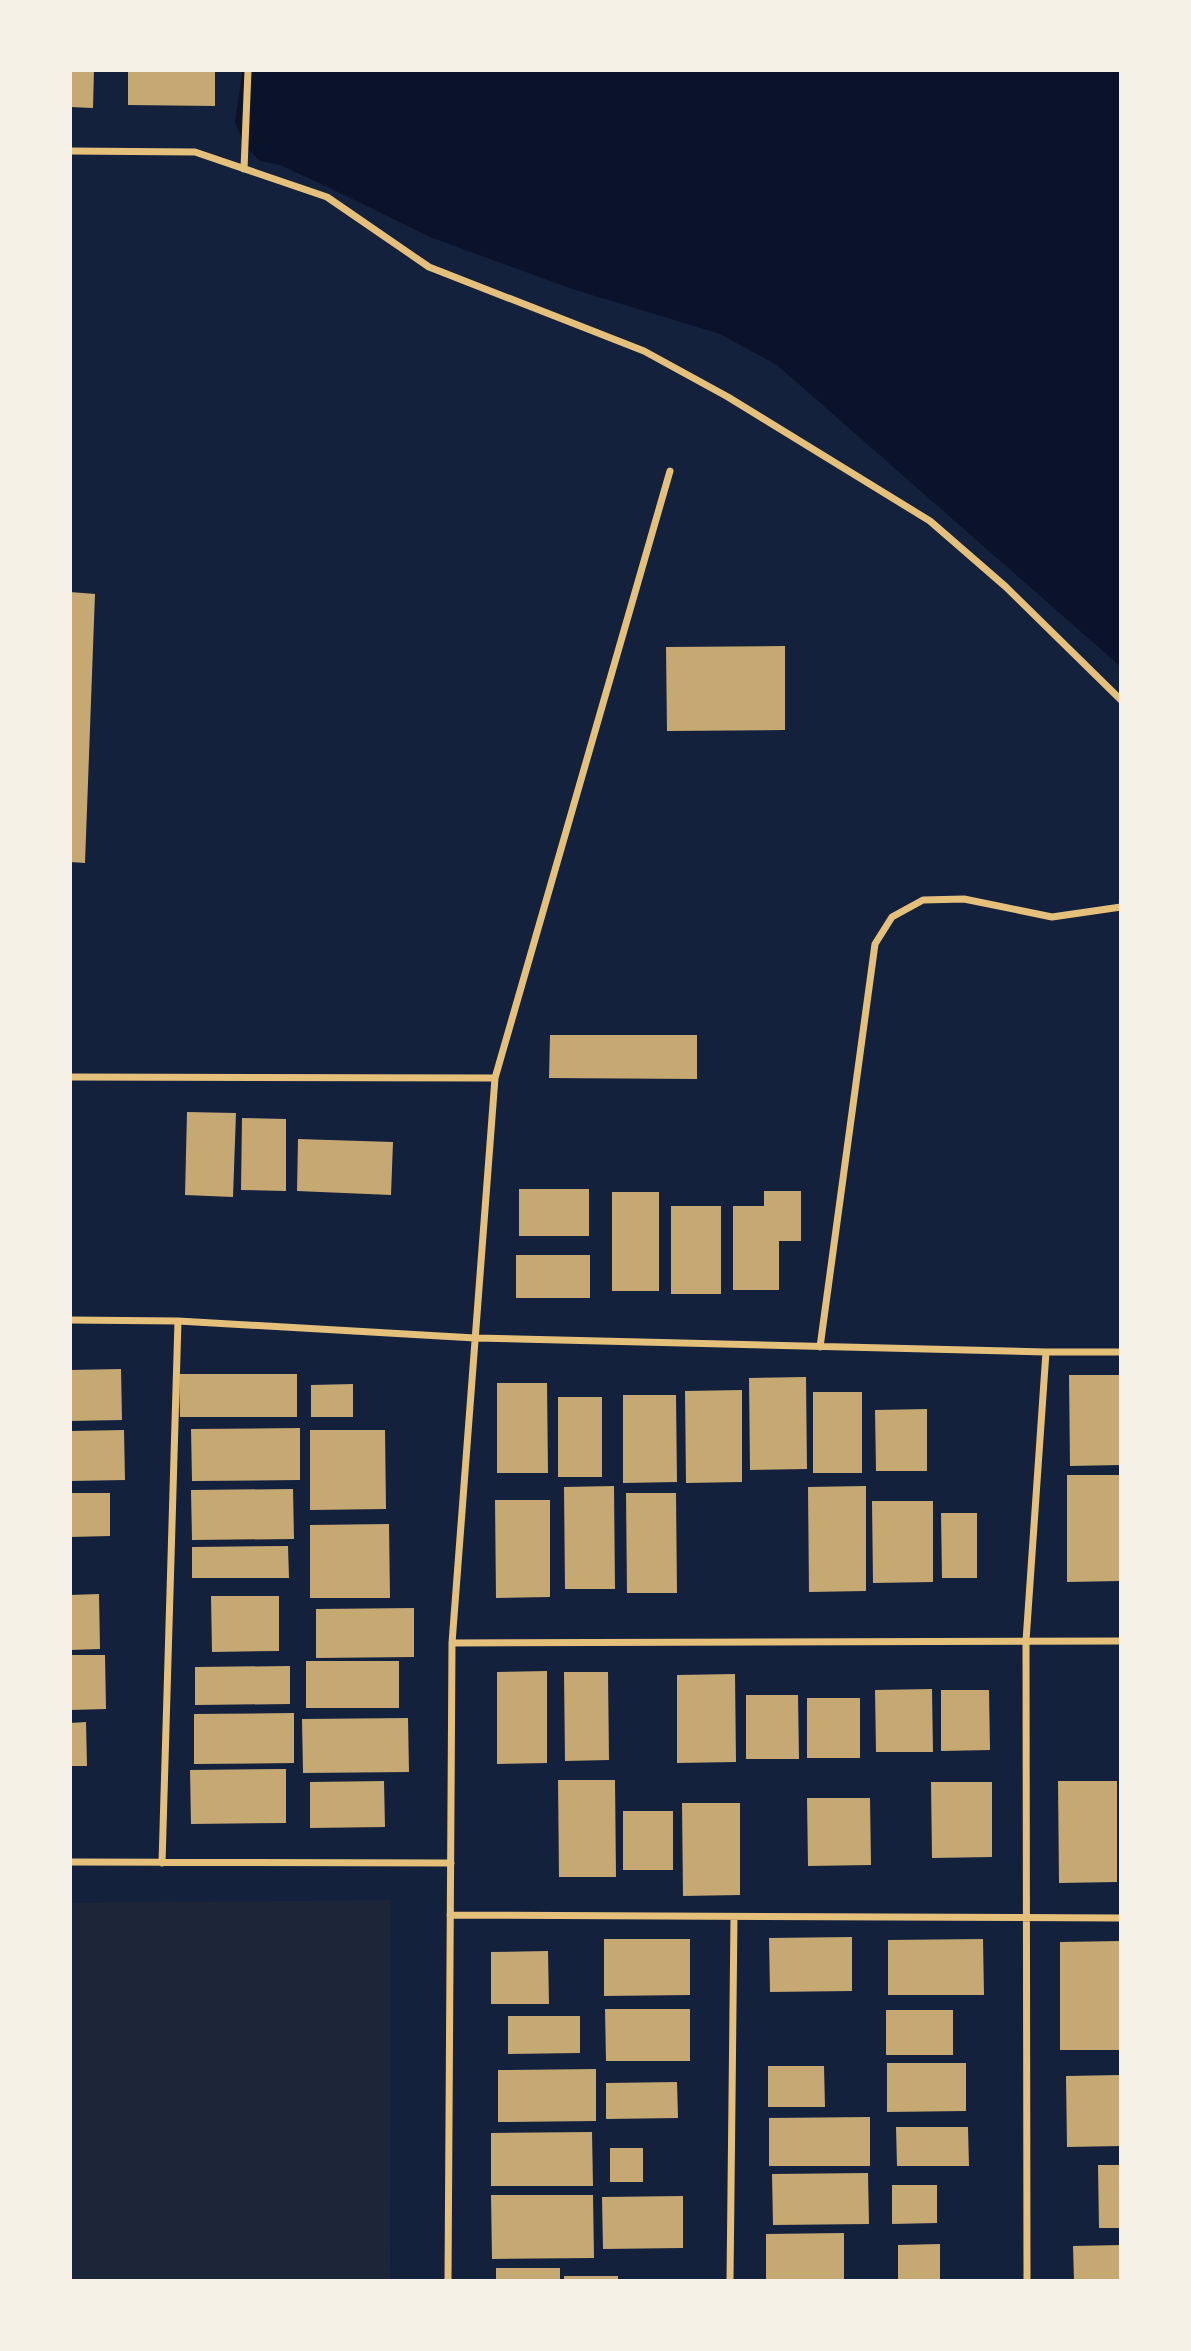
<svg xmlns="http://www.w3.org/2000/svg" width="1191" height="2351" font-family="'Sofia Sans Condensed',sans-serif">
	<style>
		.green { fill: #1d2539 }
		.water { fill: #0b132b }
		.building { fill: #c6a872 }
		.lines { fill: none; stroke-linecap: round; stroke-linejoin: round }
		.minor { stroke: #e5c07b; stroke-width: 7 }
	</style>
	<rect width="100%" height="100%" fill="#14213d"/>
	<path class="green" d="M391 1900 390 2281H70V1903Z"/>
	<path class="water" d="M243 70H1121V667L777 365 720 334 569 288 430 237 334 190 280 165 260 161 245 147 235 122Z"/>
	<path class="building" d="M70 70H94L93 108 70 107Z
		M128 70H215V106L128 105Z
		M70 592 95 594 85 863 70 862Z
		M785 646V730L667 731 666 647Z
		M550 1035H697V1079L549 1078Z
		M187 1112 236 1113 233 1197 185 1195Z
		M242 1118 286 1119V1191L241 1190Z
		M298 1139 393 1142 391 1195 297 1191Z
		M519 1189H589V1236H519Z
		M764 1191H801V1241H779V1290H733V1206H764Z
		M612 1192H659V1291H612Z
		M671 1206H721V1294H671Z
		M516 1255H590V1298H516Z
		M121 1369 122 1420 70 1421V1370Z
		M179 1374H297V1417H180Z
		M1069 1375H1121V1465L1070 1466Z
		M806 1377 807 1469 750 1470 749 1378Z
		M497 1383H547L548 1473H497Z
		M353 1384V1417H311V1385Z
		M742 1390V1482L686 1483 685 1391Z
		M813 1392H862V1473H813Z
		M623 1395H676L677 1482 623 1483Z
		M558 1397H602V1477H558Z
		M927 1409V1471H876L875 1410Z
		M300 1428V1480L192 1481 191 1429Z
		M124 1430 125 1480 70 1481V1431Z
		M310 1430H385L386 1509 310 1510Z
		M1067 1475H1121V1581L1067 1582Z
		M614 1486 615 1589H565L564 1487Z
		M866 1486V1591L809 1592 808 1487Z
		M293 1489 294 1539 192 1540 191 1490Z
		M70 1493H110V1536L70 1537Z
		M626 1493H676L677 1593H627Z
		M495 1500H550V1597L496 1598Z
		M872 1501H933V1582L873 1583Z
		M941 1513H977V1578H942Z
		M389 1524 390 1598H310V1525Z
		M288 1546 289 1578H192V1547Z
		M99 1594 100 1649 70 1650V1595Z
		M211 1596H279V1651L212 1652Z
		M414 1608V1657L316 1658V1609Z
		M70 1655H105L106 1709 70 1710Z
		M306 1661H399V1708H306Z
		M290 1666V1704L195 1705V1667Z
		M547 1671V1763L497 1764V1672Z
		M564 1672H608L609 1760 565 1761Z
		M735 1674 736 1762 677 1763V1675Z
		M932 1689 933 1752H876L875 1690Z
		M941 1690H989L990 1750 941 1751Z
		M746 1695H798L799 1759H746Z
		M807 1698H860V1758H807Z
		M294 1713V1763L194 1764V1714Z
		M408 1718 409 1772 303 1773 302 1719Z
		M86 1722 87 1766H70V1723Z
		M286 1769V1823L191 1824 190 1770Z
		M558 1780H615L616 1877H559Z
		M384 1781 385 1827 310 1828V1782Z
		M1058 1781H1117V1882L1059 1883Z
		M931 1782H992V1857L932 1858Z
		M807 1798H870L871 1865 808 1866Z
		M682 1803H740V1895L683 1896Z
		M623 1811H673V1870H623Z
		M852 1937V1991L770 1992 769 1938Z
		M604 1939H690V1995L604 1996Z
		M983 1939 984 1995H888V1940Z
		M1121 1941V2050H1060V1942Z
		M548 1951 549 2004H491V1952Z
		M605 2009H690V2061H606Z
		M886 2010H953V2055H886Z
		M508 2016H580V2053L508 2054Z
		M887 2063H966V2111L887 2112Z
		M768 2066H824L825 2107H768Z
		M596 2069V2121L498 2122V2070Z
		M1121 2075V2146L1067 2147 1066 2076Z
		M677 2082 678 2118 606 2119V2083Z
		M870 2117V2166H769V2118Z
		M896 2127H968L969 2166H897Z
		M592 2132 593 2186H491V2133Z
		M610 2148H643V2182H610Z
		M1098 2165H1121V2228H1099Z
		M868 2173 869 2224 773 2225 772 2174Z
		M892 2185H937V2223L892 2224Z
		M491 2195H593L594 2258 492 2259Z
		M683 2196V2248L603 2249 602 2197Z
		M844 2233V2281H766V2234Z
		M940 2244V2281H898V2245Z
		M1121 2245V2281H1074L1073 2246Z
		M496 2268H560V2281H496Z
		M564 2276H618V2281H564Z"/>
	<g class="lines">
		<path class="minor" d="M70 151 195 152 327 197 429 267 644 351 728 397 930 521 1006 587 1121 700
			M244 169 248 70
			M70 1077 495 1078
			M70 1320 178 1321 475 1338 1046 1352H1121
			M820 1347 875 944 892 917 923 900 964 899 1052 917 1121 907
			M452 1643 1121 1641
			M70 1862 451 1863
			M162 1863 178 1321
			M450 1915 1121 1918
			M448 2281 452 1643 495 1078 670 471
			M730 2281 734 1917
			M1027 2281 1026 1641 1046 1352"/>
	</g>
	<rect width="1191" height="2351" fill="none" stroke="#f6f1e7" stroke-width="144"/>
</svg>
